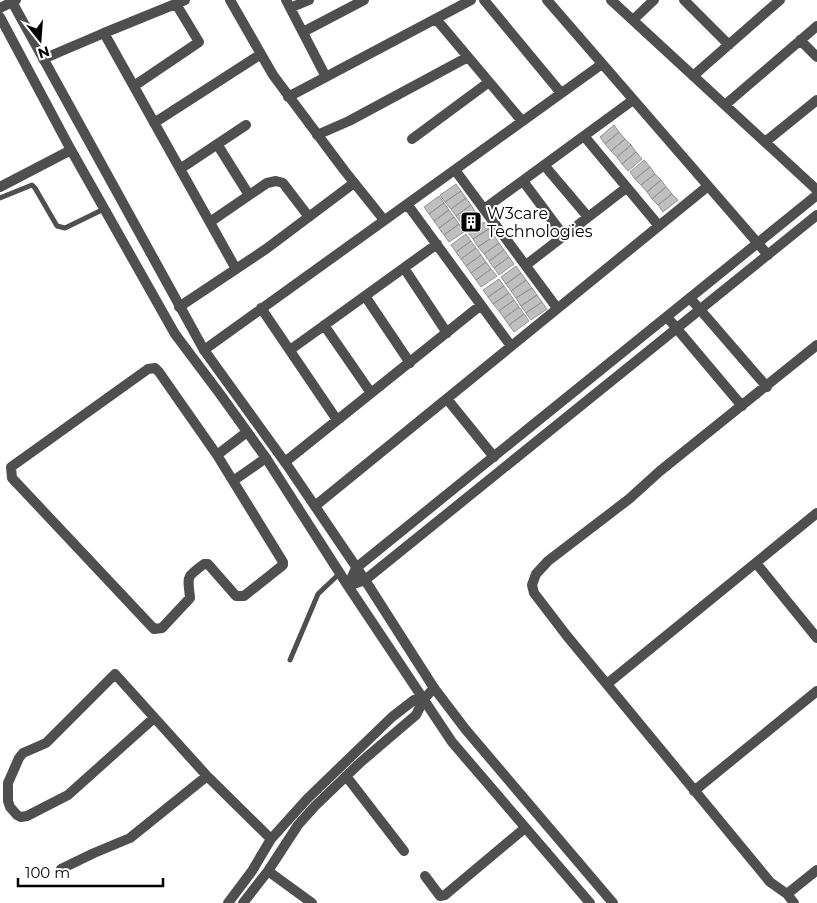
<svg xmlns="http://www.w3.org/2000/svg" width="817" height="903" font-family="Montserrat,sans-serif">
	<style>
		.building { fill: #bfbfbf; stroke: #939393 }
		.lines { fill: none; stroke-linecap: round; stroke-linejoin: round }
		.service { stroke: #4f4f4f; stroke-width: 5 }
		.minor { stroke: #4f4f4f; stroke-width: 10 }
		.tertiary { stroke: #4f4f4f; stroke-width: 10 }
		.labels { text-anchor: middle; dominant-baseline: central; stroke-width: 4; stroke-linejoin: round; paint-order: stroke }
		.poi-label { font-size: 16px; fill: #000; stroke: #fff; text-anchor: start }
	</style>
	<rect width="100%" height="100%" fill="#fff"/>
	<path class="building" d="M614 125 619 132 605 144 600 137Z
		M619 132 625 139 611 151 605 144Z
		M625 139 631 145 617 157 611 151Z
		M631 145 636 152 622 164 617 157Z
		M636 152 642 159 628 171 622 164Z
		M644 160 650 167 635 179 630 172Z
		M650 167 655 174 641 185 635 179Z
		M655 174 661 180 647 192 641 185Z
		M661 180 666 187 652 199 647 192Z
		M456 184 461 191 445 202 440 195Z
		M666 187 672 194 658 205 652 199Z
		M461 191 466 198 451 209 445 202Z
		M672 194 678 200 663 212 658 205Z
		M439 196 444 203 429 214 424 207Z
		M466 198 471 205 456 216 451 209Z
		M444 203 449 210 434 221 429 214Z
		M471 205 476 213 461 223 456 216Z
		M449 210 454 217 439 228 434 221Z
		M476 213 481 220 466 231 461 223Z
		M454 217 459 224 444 235 439 228Z
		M484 222 489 229 473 239 468 232Z
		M459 224 464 232 449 242 444 235Z
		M489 229 494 236 478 247 473 239Z
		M466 234 471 241 456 252 451 245Z
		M494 236 499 243 484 254 478 247Z
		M471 241 476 248 461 259 456 252Z
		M499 243 504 250 489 261 484 254Z
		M476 248 481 255 466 266 461 259Z
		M504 250 509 257 494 268 489 261Z
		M481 255 486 262 471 273 466 266Z
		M509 257 514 264 499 275 494 268Z
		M486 262 491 269 476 280 471 273Z
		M516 266 521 273 506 284 501 277Z
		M491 269 497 276 481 287 476 280Z
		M521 273 526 280 511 291 506 284Z
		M499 279 504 286 488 297 483 290Z
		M526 280 532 288 516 298 511 291Z
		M504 286 509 293 493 304 488 297Z
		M532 288 537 295 521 306 516 298Z
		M509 293 514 300 499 311 493 304Z
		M537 295 542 302 526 313 521 306Z
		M514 300 519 307 504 318 499 311Z
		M542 302 547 309 531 320 526 313Z
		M519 307 524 314 509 325 504 318Z
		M524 314 529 321 514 332 509 325Z"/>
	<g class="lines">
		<path class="service" d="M0 198 32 185 35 188 57 226 65 228 104 209
			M290 660 318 594 340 573"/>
		<path class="minor" d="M185 0 104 33 236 269
			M230 0 273 75 344 170 384 220
			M286 0 326 77
			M484 0 561 93
			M547 0 768 255
			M611 0 817 190
			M684 0 729 45
			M290 8 309 0
			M436 19 522 121
			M633 20 654 0
			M303 32 364 0
			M800 40 817 57
			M43 59 104 33
			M693 76 780 0
			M134 86 199 42 176 4
			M288 97 471 0
			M725 105 817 26
			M154 123 261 54
			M317 135 349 121 468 57
			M584 136 659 226
			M412 139 489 82
			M765 142 817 100
			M217 144 249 195
			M544 165 588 217
			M180 169 246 125
			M455 170 557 308
			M523 181 564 236
			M0 187 71 150
			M407 204 511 346
			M484 209 633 100
			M210 222 267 183 276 181 283 183 309 217
			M526 265 626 188
			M404 268 447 333
			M365 296 410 363
			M690 298 767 387
			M179 307 266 249 354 183
			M261 308 337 420
			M667 317 742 406
			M324 325 371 393
			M204 350 602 64
			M290 350 437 244
			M447 399 494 457
			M217 455 283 562V565L244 596H236L208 564H204C185 578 188 576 190 598L162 628 154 629 12 478 11 467 148 369 155 368 159 372 217 455 247 432
			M285 462 481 305
			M233 481 266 458
			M315 506 708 186
			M756 563 817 638
			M607 684 817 513
			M154 718 68 795 27 816 21 817 17 815 10 807 8 801V783L19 758 23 753 46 743 115 674 207 776 271 839
			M346 776 404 851
			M694 791 817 691
			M61 869 94 853 130 838 207 776
			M268 871 312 903
			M425 876 440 896 445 895 525 828
			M787 894 817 870
			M228 903 252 871 271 839 307 799 392 717 414 700 424 699
			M243 903 268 871 298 825 315 806 362 761 416 715 424 699 434 688
			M794 903 787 894 770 882 567 636 534 593 532 585 536 574 548 561 629 499 660 471 817 345"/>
		<path class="tertiary" d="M11 0 204 350 287 465 365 580 434 688 466 730 613 903
			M0 8 16 0
			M0 17 71 150 175 334 220 394 266 458 348 586 452 742 590 903
			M348 586 356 568 817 195
			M348 586 365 580 817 215"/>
	</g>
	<defs>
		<g id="building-square" transform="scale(1.125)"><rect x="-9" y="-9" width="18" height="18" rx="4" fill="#000" stroke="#fff"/><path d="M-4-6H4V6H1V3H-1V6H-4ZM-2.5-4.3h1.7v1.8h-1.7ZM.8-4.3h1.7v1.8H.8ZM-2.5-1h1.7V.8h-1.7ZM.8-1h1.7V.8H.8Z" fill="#fff"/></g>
	</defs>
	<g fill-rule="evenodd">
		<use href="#building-square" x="471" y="222"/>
	</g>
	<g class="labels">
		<g class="poi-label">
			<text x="487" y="213">W3care<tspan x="487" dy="18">Technologies</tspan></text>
		</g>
	</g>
	<g transform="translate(40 40) rotate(163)" stroke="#ffffff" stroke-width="4" paint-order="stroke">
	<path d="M0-4L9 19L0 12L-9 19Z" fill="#000000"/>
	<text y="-8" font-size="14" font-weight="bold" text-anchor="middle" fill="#000000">N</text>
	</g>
	<path d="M18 878v8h145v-8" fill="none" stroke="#000000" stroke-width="2.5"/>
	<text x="25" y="878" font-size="15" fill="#000000" stroke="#ffffff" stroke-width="4" paint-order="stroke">100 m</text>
</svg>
